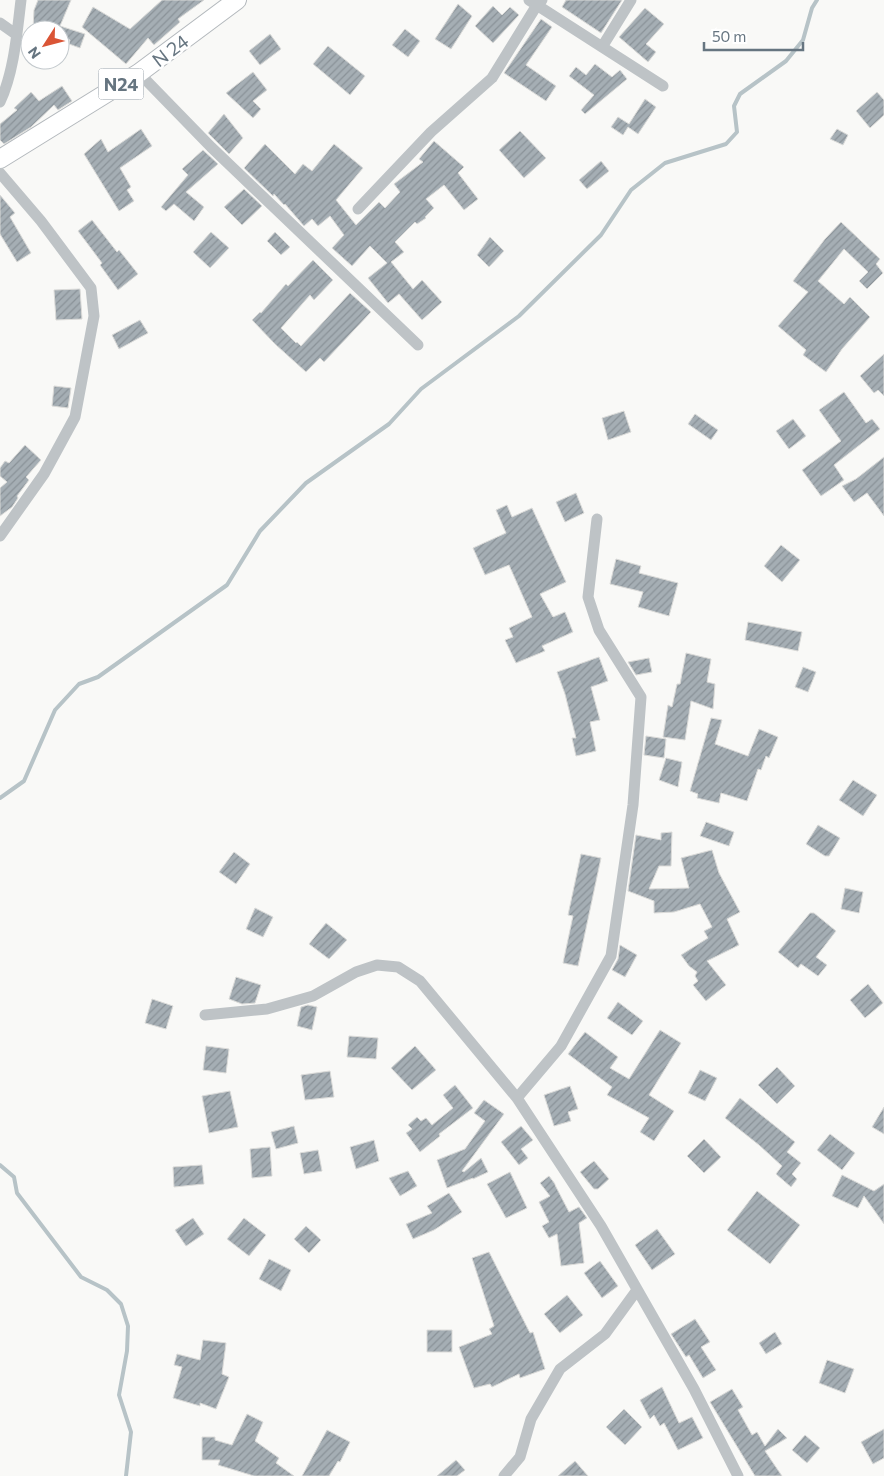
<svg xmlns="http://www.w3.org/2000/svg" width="884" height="1476" font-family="Commissioner,sans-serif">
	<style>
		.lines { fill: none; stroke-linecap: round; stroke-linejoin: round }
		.stream { stroke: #b7c3c7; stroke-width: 4 }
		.building { fill: url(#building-hatch); stroke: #dbdbd9 }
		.primary-casing { stroke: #b4b9bd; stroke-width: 20 }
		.minor { stroke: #bec3c6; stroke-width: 11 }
		.primary { stroke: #fff; stroke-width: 18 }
		.labels { text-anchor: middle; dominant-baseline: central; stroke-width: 5; stroke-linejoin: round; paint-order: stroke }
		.shield { fill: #fff; stroke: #949ea6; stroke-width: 1 }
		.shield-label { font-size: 18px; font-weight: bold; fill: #667580 }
		.street-label { font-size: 19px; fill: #667580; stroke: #fff }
	</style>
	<defs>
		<pattern id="building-hatch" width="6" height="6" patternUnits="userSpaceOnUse" patternTransform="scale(1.25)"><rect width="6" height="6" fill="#a5aeb4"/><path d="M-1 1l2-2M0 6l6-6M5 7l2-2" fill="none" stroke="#8a9298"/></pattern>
	</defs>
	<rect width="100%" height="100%" fill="#f9f9f7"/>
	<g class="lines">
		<path class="stream" d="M0 798 24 781 55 710 79 684 98 677 227 585 260 531 306 483 389 424 421 389 519 316 601 235 631 190 665 163 726 144 737 132 734 106 740 94 786 61 803 40 812 8 817 0
			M0 1165 14 1177 17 1193 81 1277 107 1290 121 1304 128 1326 127 1351 119 1395 131 1432 126 1476"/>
	</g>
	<path class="building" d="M38 0H71L60 26 85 34 80 48 69 44 70 40 60 37V26L58 30H33L34 10Z
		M162 0H204L178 19 180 22 154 45 148 38 126 64 82 27 93 7 130 29Z
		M566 0H622L601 33 562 7Z
		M458 4 472 16 451 49 435 39Z
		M493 6 502 15 510 7 519 15 493 43 475 26Z
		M645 8 664 24 646 44 656 52 648 62 619 37Z
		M541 19 552 27 526 65 556 86 546 101 504 73Z
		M405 29 420 41 408 57 392 45Z
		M270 34 281 49 260 65 249 51Z
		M328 46 365 76 350 95 313 64Z
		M595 64 612 77 620 70 627 79 585 114 581 110 594 95 569 76 576 67 586 75Z
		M253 72 267 90 253 101 261 109 253 118 226 93Z
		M62 86 72 101 58 110 54 105 31 127 4 144 0 140V124L17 110 14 108 31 92 39 101Z
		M877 92 884 100V115L870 128 856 111Z
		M645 99 656 107 638 134 628 127 623 135 611 127 618 117 629 124Z
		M224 114 243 138 229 154 208 133Z
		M141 129 152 146 120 168 131 187 127 190 134 201 119 211 84 154 101 139 108 152Z
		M837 129 848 135 843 145 830 139Z
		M520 131 546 158 524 178 499 150Z
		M434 141 464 167 458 173 478 199 464 210 444 185 426 199 434 208 425 217 426 218 417 224 415 222 395 242 404 252 391 262 413 289 422 280 442 302 422 320 399 294 388 303 368 278 387 263 370 246 352 266 332 248 344 235 330 216 318 226 312 219 304 226 285 204 284 205 274 194 273 196 244 168 265 144 295 174 303 164 312 171 334 144 363 168 336 200 356 225 379 202 385 208 400 192 394 184 423 162 419 159Z
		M203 150 218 164 186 192 204 207 194 221 174 204 166 211 161 207 188 175 182 169Z
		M601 161 609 171 587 189 579 180Z
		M244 189 262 206 242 225 224 207Z
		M0 195 15 213 10 217 31 253 17 262 0 234Z
		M92 220 117 252 119 250 138 274 118 290 100 265 102 263 78 231Z
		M841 222 880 259 876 264 883 273 867 289 859 281 868 272 844 249 818 281 844 304 850 297 870 317 842 349 826 372 803 355 806 350 778 326 808 292 793 281 825 239Z
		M211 232 229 248 210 268 193 252Z
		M275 232 290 247 281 255 267 241Z
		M490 237 504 251 489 267 477 255Z
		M313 260 333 280 314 300 310 295 281 328 296 343 297 342 301 346 350 293 371 312 324 362 320 358 306 372 275 344 252 320 260 312 261 313 286 284 288 286Z
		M80 289 82 319 56 320 54 290Z
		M140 320 148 333 119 349 112 335Z
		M884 354V396L878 390 874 393 860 376Z
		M54 386 71 388 68 408 52 406Z
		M844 392 866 423 872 419 880 429 834 465 844 480 821 496 802 470 841 441 819 410Z
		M624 411 631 432 608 440 602 418Z
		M695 414 718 430 711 440 688 424Z
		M793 419 806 436 789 449 776 431Z
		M25 445 41 460 26 477 29 480 17 496 18 498 12 507 0 516V488L7 482 0 476V468L5 461 9 463Z
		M884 457V516L867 493 854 502 842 486 856 479Z
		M576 493 584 513 565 522 556 502Z
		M507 505 512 517 532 508 566 582 540 594 553 617 565 612 573 632 542 646 545 651 516 663 505 640 513 637 509 628 532 617 509 565 485 575 473 548 506 533 496 510Z
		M781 545 800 560 782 582 764 566Z
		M616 559 641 566 639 573 678 583 669 616 638 607 643 592 610 584Z
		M748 622 802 632 798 651 745 640Z
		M686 653 711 659 707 682 715 684 713 709 691 701 685 740 663 737 668 705 672 707 677 684H680Z
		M599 657 608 681 591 687 600 720 590 722 596 751 576 756 572 738H576L565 694 557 672Z
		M649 658 652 672 636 675 628 662Z
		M803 667 816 672 808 692 795 687Z
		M711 718 722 720 715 744 748 756 759 729 778 737 769 758 766 756 761 770 758 769 747 801 721 793 719 803 697 798 698 794 690 791Z
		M646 736 666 739 664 758 644 755Z
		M666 758 682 762 678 787 659 780Z
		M853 780 877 795 863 816 839 800Z
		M706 822 734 832 729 846 700 836Z
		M818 825 840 838 829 856H825L806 844Z
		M672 832 671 866H659L649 889 689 888 681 858 712 850 719 873 740 912 727 919 739 945 707 961 726 985 706 1001 693 985 698 981 695 976 697 972 689 966 681 955 708 938 704 931 712 927 700 904 674 912 654 913V901L628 891 636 835 661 840V833Z
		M234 852 250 864 236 884 219 872Z
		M581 854 601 858 578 966 563 963 573 916 568 915Z
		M845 888 863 892 859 913 841 909Z
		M255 908 273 917 263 937 246 929Z
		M810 913H814L836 931 816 957 827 965 818 976 801 964 798 968 778 952Z
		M326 923 347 940 329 959 309 944Z
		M620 945 637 955 625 977 612 970 618 959Z
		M236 977 261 985 255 1003 242 1004 229 999Z
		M868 984 883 1003 865 1018 850 1000Z
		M152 999 173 1006 166 1029 145 1023Z
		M618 1002 643 1021 632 1035 607 1018Z
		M308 1005 317 1007 312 1030 297 1026 301 1007Z
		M660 1030 681 1043 649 1095 674 1111 654 1141 640 1132 649 1118 607 1095 612 1087 568 1054 585 1032 618 1057 610 1068 629 1079Z
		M349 1036 378 1038 376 1059 347 1057Z
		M206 1046 229 1049 226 1073 203 1070Z
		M415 1046 436 1070 412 1090 391 1068Z
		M777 1067 795 1086 777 1104 758 1085Z
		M700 1070 717 1078 705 1101 688 1093Z
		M330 1071 334 1097 305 1100 301 1075Z
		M455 1085 473 1108 439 1134 440 1136 420 1152 406 1133 412 1129 408 1125 417 1117 421 1121 426 1118 432 1125 453 1108 443 1095Z
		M570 1086 578 1109 568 1112 571 1121 554 1126 544 1095Z
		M230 1091 238 1127 209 1133 202 1096Z
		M740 1098 795 1142 787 1152 801 1163 792 1174 797 1179 791 1187 776 1174 782 1166 759 1145 725 1118Z
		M484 1100 504 1114 462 1171 464 1172 481 1158 488 1172 473 1179V1178L447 1188 437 1160 465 1149 485 1121 474 1113Z
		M884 1107V1134L872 1127Z
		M294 1126 298 1143 276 1149 271 1132Z
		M521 1126 533 1140 521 1149 528 1158 519 1165 501 1142Z
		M830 1134 855 1153 842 1170 817 1150Z
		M704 1139 721 1157 704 1173 687 1156Z
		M374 1140 379 1161 356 1169 350 1147Z
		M270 1147 272 1176 252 1178 250 1149Z
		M318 1150 322 1171 304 1174 300 1153Z
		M594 1161 609 1179 598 1189H594L580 1172Z
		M202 1165 204 1184 174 1187 173 1167Z
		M408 1171 417 1186 400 1196 389 1178Z
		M510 1172 527 1208 506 1218 487 1184Z
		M842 1175 874 1191 884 1184V1224L864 1196 858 1208 832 1196Z
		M549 1176 555 1184V1185L569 1212 579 1207 587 1218 579 1223 584 1263 561 1266 557 1234 549 1238 542 1226 549 1222 539 1202 550 1196 540 1183Z
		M757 1191 800 1225 770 1264 727 1230Z
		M449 1193 462 1212 434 1230 413 1239 406 1224 432 1213 427 1206Z
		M193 1218 204 1234 186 1246 175 1230Z
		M244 1218 266 1235 249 1256 227 1239Z
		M306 1226 321 1240 309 1253 294 1239Z
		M657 1229 675 1254 652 1270 635 1245Z
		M489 1252 530 1333 533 1332 545 1369 520 1378 519 1374 492 1387 490 1384 474 1388 459 1347 492 1334 489 1329 494 1326 472 1258Z
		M269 1259 291 1270 281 1291 259 1279Z
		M600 1261 618 1286 602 1298 584 1273Z
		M567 1295 583 1315 560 1333 544 1314Z
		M695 1319 710 1342 701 1347 716 1370 703 1378 689 1355 686 1357 671 1334Z
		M427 1330H452V1352H427Z
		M775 1332 782 1344 766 1354 759 1343Z
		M203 1340 226 1343 222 1374 229 1377 216 1409 200 1403V1406L173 1398 182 1367 174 1365 177 1354 200 1360Z
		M827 1360 854 1369 845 1393 819 1383Z
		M662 1387 679 1423 692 1417 703 1438 678 1450 664 1423 660 1426 654 1415 650 1419 640 1400Z
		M732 1389 743 1407 738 1410 752 1435 757 1432 765 1446 778 1429 787 1438 765 1451 782 1476H755L710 1402Z
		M624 1409 642 1427 625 1445 606 1427Z
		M247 1414 263 1422 255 1441 279 1458 276 1463 294 1476H254L218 1465 220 1460H202V1437H215V1440L232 1445Z
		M884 1429V1458L873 1464 861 1442Z
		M327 1430 350 1442 340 1462 338 1461 329 1476H302Z
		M805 1435 820 1448 807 1463 792 1450Z
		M456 1460 465 1470 457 1476H437Z
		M575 1461 588 1476H558Z"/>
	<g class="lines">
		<g class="primary-casing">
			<path id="primary" d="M0 159 139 73 237 0"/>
		</g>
		<path class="minor" d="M529 0 663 86
			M0 23 17 35
			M602 47 631 0
			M139 73 211 147 418 345
			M0 102C14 72 17 33 21 0
			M0 173 41 221 91 288 94 316 75 417 44 474 0 536
			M358 209 431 132 492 78 537 5 542 0
			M205 1015 267 1009 313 996 356 972 377 965 398 967 420 981 517 1098 601 1226 694 1389 738 1476
			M517 1098 561 1046 611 956 633 805 641 697 599 630 588 597 597 519
			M504 1476 520 1457 531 1419 560 1369 605 1334 637 1290"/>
		<use href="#primary" class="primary"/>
	</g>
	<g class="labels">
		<rect class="shield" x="98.5" y="68.5" width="45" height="31" rx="4"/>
		<g class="shield-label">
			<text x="121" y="84">N24</text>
		</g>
		<g class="street-label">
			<text transform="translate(170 50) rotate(-37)">N 24</text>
		</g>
	</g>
	<g transform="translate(45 45) rotate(234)"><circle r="24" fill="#ffffff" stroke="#c2c8cc"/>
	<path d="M0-4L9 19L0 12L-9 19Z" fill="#da5536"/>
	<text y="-8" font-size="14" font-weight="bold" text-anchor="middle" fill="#667580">N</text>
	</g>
	<path d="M704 42v8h99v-8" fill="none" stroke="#667580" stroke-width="2.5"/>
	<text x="712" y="42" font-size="15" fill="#667580" stroke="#ffffff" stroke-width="4" paint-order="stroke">50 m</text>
</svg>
